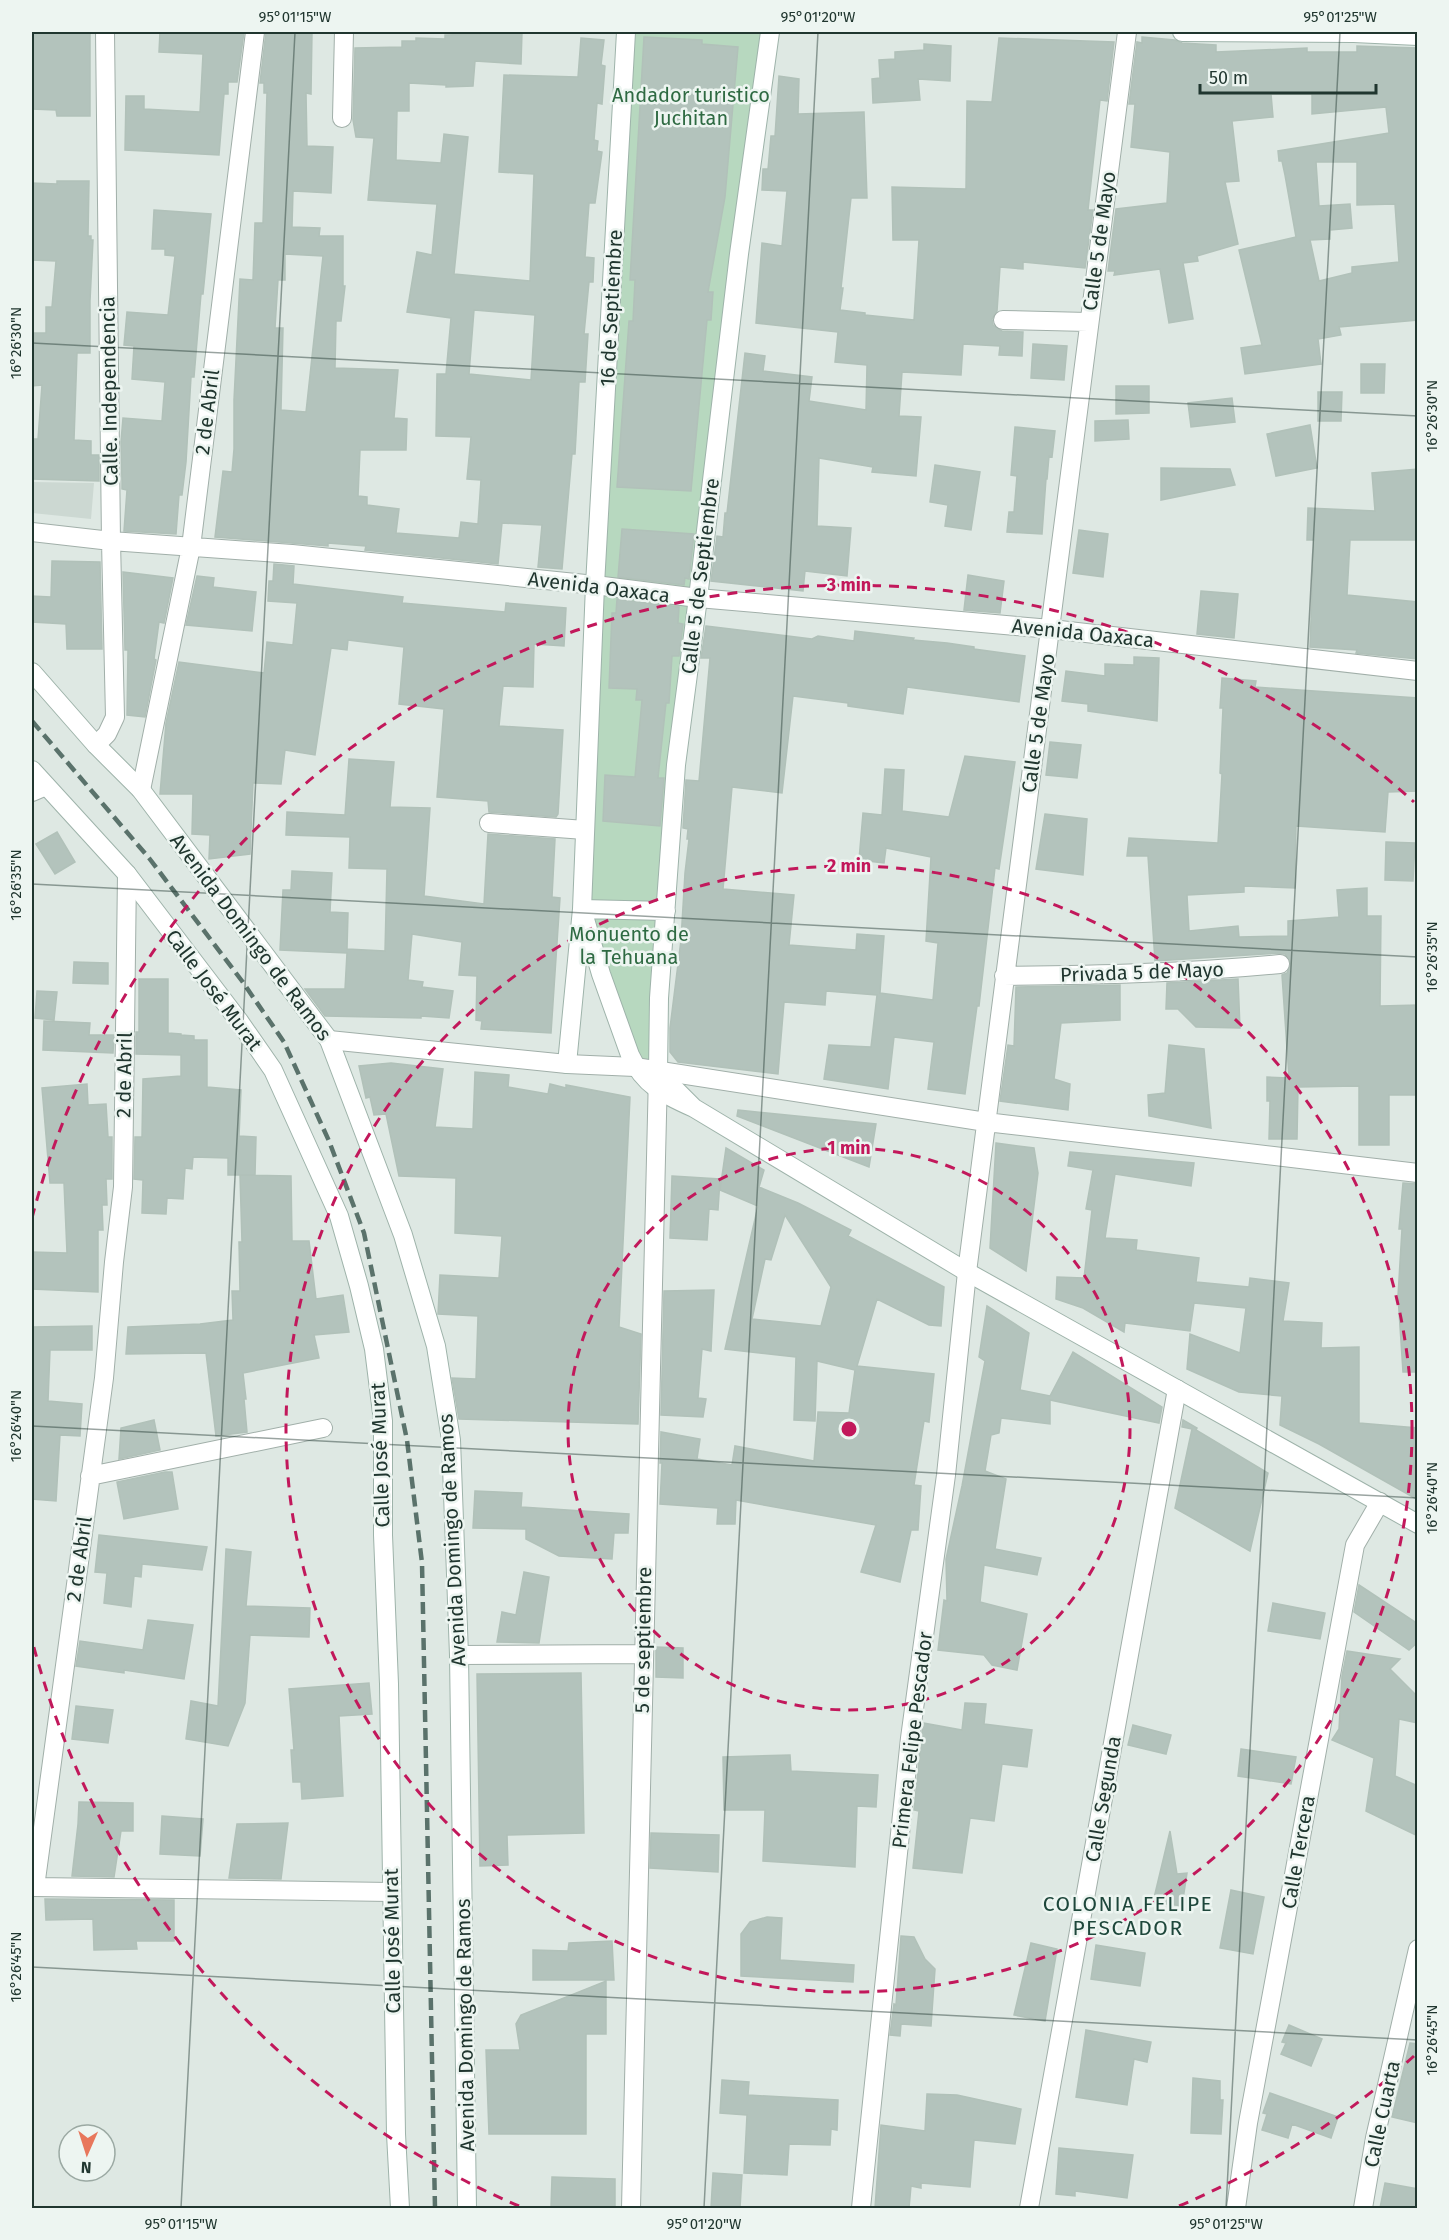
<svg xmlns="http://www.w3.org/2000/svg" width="1449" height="2240" font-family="'Fira Sans',sans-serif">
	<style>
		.built { fill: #ccd8d2 }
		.green { fill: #b7d8bf }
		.building { fill: #b3c3bc; stroke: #b1c1b9; stroke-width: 1.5; fill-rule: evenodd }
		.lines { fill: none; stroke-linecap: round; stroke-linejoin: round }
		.street-casing { stroke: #a1afa9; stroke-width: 20 }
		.secondary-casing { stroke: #9eb3aa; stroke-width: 20 }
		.street { stroke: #fff; stroke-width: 18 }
		.secondary { stroke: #fff; stroke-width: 18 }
		.rail { stroke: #5a726b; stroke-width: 4.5; stroke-dasharray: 12 6; stroke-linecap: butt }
		.ticks { fill: none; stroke: #20362f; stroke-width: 1.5; stroke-opacity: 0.45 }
		.ring { fill: none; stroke: #c2185b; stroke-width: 3; stroke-dasharray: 10 8 }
		.labels { text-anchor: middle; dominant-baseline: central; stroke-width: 5; stroke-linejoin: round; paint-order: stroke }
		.park-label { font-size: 20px; fill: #2e6a42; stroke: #edf5f1 }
		.street-label { font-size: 20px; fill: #20362f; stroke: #edf5f1 }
		.neighbourhood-label { font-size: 21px; letter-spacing: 1.5px; fill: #1e473b; stroke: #edf5f1 }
		.centre { fill: #c2185b; stroke: #edf5f1; stroke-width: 3 }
		.ring-label { font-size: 18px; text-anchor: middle; font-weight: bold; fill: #c2185b; stroke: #edf5f1; stroke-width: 5; stroke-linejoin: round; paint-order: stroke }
		.neatline { fill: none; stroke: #20362f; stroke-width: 2 }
		.ticks-label { font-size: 15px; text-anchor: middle; fill: #20362f }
	</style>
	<rect width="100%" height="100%" fill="#dee8e3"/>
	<path class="built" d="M32 482 94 483 91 519 32 513Z"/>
	<path class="green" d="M626 32H770L698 598 656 1091 625 1041 582 909Z"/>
	<path class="building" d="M32 32H90V116H57L56 110 32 109Z
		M160 32H244L237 82H228V94H224L219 155 125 150 126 96H144V109L200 112 203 54 159 52Z
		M266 32H312L311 94 306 93 307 146 333 147 331 193 293 191 292 227 320 228 319 236H343V286H345L341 321H336L335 368 398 370 394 418 407 419 406 450H360L358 496 367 497V505L399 509 396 533 459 538 461 522 478 524 481 480 467 479 471 437 436 436 437 374H446L451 318 407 312 417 252 432 255 437 204 368 200 374 138 356 137 353 120 355 48 402 47V41H416V38L445 39V35L480 34V32H522L521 64 475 61 473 86 446 87V85L409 83V111H397L396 160 441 163 444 134 468 137 454 274 530 281 534 174 499 172 504 75 578 77 581 38 604 40 601 65 605 66 602 104 597 103 594 140 598 141 597 151 602 152 595 203H589L585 257 594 258 593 282H589L584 334H588L585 382H579L575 454H572L562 569 538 567 542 525 502 523 498 564 365 550 366 546 328 543V546L215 537 223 471 232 472 234 449V400L240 279 253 280 255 223H263L267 93H264V83H260ZM285 254 323 256 306 412 281 410 283 328H275L278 280H285ZM474 310 535 315 531 380 469 374Z
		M644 37 702 40V44L738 47 725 197 708 292H713L711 320H707L691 491 617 487 629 321H633L635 280H630Z
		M1142 37 1175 40 1182 43 1216 45V52L1307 48V52H1357V46L1418 48V320L1339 327 1341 335 1318 339 1321 364 1245 374 1241 348 1262 345 1239 250 1296 237 1285 175 1282 161H1279L1278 151 1389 133 1386 107 1312 114V94H1271L1273 117 1232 121 1239 181 1225 182 1238 244 1197 256 1198 261 1183 263 1193 319 1169 323 1160 269 1114 275 1115 271H1108L1116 209 1167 203 1170 152 1131 147 1135 104H1129L1137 42 1142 43ZM1316 162H1357V205L1395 204 1399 262 1352 267V273L1319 281 1310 240 1330 239V230L1352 228 1350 204 1319 206Z
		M999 38 1114 42 1107 101 1100 100 1088 210H1093L1085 268 1023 262V269L1000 267 997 311 992 319 993 325 1002 331 1023 332 1022 356 999 355 1000 346 963 344 961 375 902 372 899 416 921 417 916 476 872 472 873 467 819 458 817 526 851 528 847 576 805 571 803 591 711 581 717 536 723 537 725 513H727L745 353 765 356 763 371 812 377 809 401 866 410 867 365 835 362 838 332 756 323 762 243 782 246 787 191 762 190 763 169H768L771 136H775L779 76 799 79 798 114 864 112 867 198H851L841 288H843L840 310 865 313V315L914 320 919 240H893L892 187 966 189 967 101 992 102Z
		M924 44 951 46 950 81 918 79 920 100 873 103 872 79 880 78 879 60 895 59V52L924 50Z
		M57 181H89L88 236H91V240H93L90 301V353H77L74 440 91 441V455H99V481L32 479V439H38L42 385 32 386V333H46V307H52L56 261 32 260V183L57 184Z
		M154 210 211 214 203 294H201L194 377H191L186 462 182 495H179L176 534 124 531 127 490 122 489V482L121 442 123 418 162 421 165 382 132 379 134 346 124 345 127 312 168 315 175 256 165 255V249H152Z
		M1033 344 1067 346 1064 380 1031 378Z
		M1361 364H1385L1384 393H1361Z
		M1116 386H1149V413L1116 414Z
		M1318 392H1342L1341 421H1318Z
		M1232 398 1235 422 1191 427 1188 403Z
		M1128 420 1129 439 1095 441V421Z
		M1310 425 1317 468 1276 476 1267 434Z
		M1015 427 1055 431 1052 457 1049 456 1047 479H1046L1042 534 1007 532 1009 512H1014L1017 476 1011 475Z
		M935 465 980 472 971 530 945 526 948 505 930 502Z
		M1161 468 1230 469 1235 485 1161 500Z
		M1418 469V540H1350L1347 595 1418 602V659L1356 653 1357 650 1310 647 1314 540H1307L1308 508 1375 511 1372 473Z
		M622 529 694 534 689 579 685 578 684 585 618 577Z
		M1079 530 1108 534 1103 577 1073 573Z
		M52 561 100 562 102 649H67L66 624 32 622V596L51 597Z
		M274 564 294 566 293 584 403 597 402 603 505 612 506 603 566 608 564 646 534 644 533 687 503 686 499 726 563 730 558 814 556 817 489 812 488 801 437 797 444 709 399 704 404 647 348 640 347 650 331 648 315 755 285 750 281 784 253 783 250 854 209 859 210 835 192 834 193 794H160L166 723 179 662 264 673 267 642 293 645 297 603 268 601 269 581H273Z
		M123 572 173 578 164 623 159 622 154 659 156 660 145 717 127 715 128 650H125Z
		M968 575 1004 581 1000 613 964 610Z
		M197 576 214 578 213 587 256 592 252 631 186 625Z
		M1201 591 1238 594 1234 638 1197 634Z
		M617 599 679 607 678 623 683 624 679 656H672L669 703H666L658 778H664L660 826 603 821 605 775 635 777 642 700H636L637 689 609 688 612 613H616Z
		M706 626 812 639 818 636 854 641 855 631 914 638 913 640 947 643 974 647V649L1025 656 1019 702 907 687 903 714 848 706V703L793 696 782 793 732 787 723 889 794 895 789 945 856 950 857 934 884 936 880 993 933 1000 938 943 926 941 931 857 886 848 884 863 859 860 863 813 882 815 885 769 904 770 902 811 949 817 965 756 1015 762 999 869 995 868 979 1006H977L965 1094 928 1089 934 1042 894 1037 888 1089 824 1079 829 1045 871 1047 877 995 826 991 825 1005 784 1002 778 1074 678 1062 670 1052V1028L681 940 685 873 689 839H687L688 829 683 828 686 780 699 781 710 658H701Z
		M1134 657 1159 658 1157 721 1088 711V704L1062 701 1066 671 1105 676V664L1134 665Z
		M1222 678 1256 681 1255 687 1418 698V791L1388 792 1385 832 1296 826 1295 888 1244 886V892L1187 895 1189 931 1238 926 1239 937 1288 936V921L1339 917 1337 890 1367 888V916H1381L1380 1006 1418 1005V1095H1389V1145H1359V1086L1298 1087 1297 1139H1269L1270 1101H1267V1077L1289 1078 1282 975 1287 973 1291 964 1285 954 1279 953 1155 961 1148 856H1127L1129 838 1218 843 1222 774 1220 773 1223 708H1220Z
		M1050 742 1081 745 1077 778 1046 775Z
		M349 759 394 762 390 807 430 808 424 896 484 904 488 834 555 839 552 897 560 898 551 1033 481 1029 482 1021 476 1020 477 976 459 975 462 942 412 934 408 980 423 982 422 987 453 991 449 1018 421 1016V1018L325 1016 305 989H345L347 953 280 950 283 890H291L292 871 332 873 330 912 348 913 347 949 385 951 387 869 349 868 350 837 286 835 287 812 345 815Z
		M1045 814 1087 819 1083 875 1036 869Z
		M57 832 75 862 55 874 36 844Z
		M1386 842 1415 843 1413 881 1385 880Z
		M74 962 108 963V984L73 983Z
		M139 979H168V1033L181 1034V1035L194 1036V1040H207V1087L241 1090 239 1136 256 1137 255 1175H228V1158L193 1157 192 1169 185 1168 183 1199 167 1198 166 1214 142 1213 143 1180 134 1179 135 1137H142L143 1079 181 1076V1055L136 1054V1032H139Z
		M1238 979 1240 1028 1196 1027 1178 1009H1166L1167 983Z
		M1120 985V1020L1061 1023 1054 1079 1070 1084 1068 1110 1000 1101 1008 1045 1014 1046 1016 987Z
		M37 991 57 992 54 1020 35 1018Z
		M44 1021 90 1023 89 1035H114L113 1053 43 1050Z
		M1169 1045 1204 1049 1211 1128 1149 1116 1148 1095 1165 1093Z
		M391 1063 443 1069 435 1127 473 1129 475 1072 509 1075 508 1087 548 1094 550 1084 566 1088V1085L630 1097 619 1327 641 1334 638 1424 459 1419 452 1378 476 1379 478 1316 438 1314 440 1275 499 1278 502 1236 455 1233 456 1178 399 1176 386 1114 374 1115 370 1097 366 1098 359 1066Z
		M87 1084 88 1105 106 1104 108 1137H112V1179H106L107 1205H102L103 1230H98V1292L32 1289V1252L67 1253 64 1183H50L42 1088Z
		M738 1110 876 1124 869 1167 737 1116Z
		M996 1143 1034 1148 1038 1173 1026 1271 990 1248Z
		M726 1148 764 1170 759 1187 798 1203 851 1230 848 1236 944 1287 941 1326 929 1325 877 1299 857 1366 934 1374 929 1422 924 1421 914 1485 921 1486 918 1530H911L900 1582 861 1572 876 1525 736 1500 735 1524H717L718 1508 660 1504 662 1463H660L661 1432 700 1439 697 1459 732 1465 735 1446 814 1461 818 1412 849 1413 855 1370 817 1361 815 1421 794 1420 796 1357 725 1349 758 1206 720 1190ZM785 1215 831 1287 821 1326 752 1319 765 1259 771 1260Z
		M1070 1152 1194 1163 1191 1186 1115 1174 1105 1238 1137 1240 1136 1250 1199 1258 1196 1282 1249 1287 1250 1278 1289 1283 1283 1321 1322 1323 1321 1348 1359 1347V1423L1418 1428V1500L1319 1444 1280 1425 1282 1396 1239 1392 1187 1369 1190 1334 1240 1353 1246 1308 1194 1303 1190 1331 1125 1323 1124 1332 1083 1308 1056 1299 1057 1277 1084 1278 1092 1210 1086 1209 1093 1170 1068 1166Z
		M240 1175 291 1176 292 1241H309L316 1299 343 1295 349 1332 314 1335 319 1358 243 1373 246 1399H244L247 1432 216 1436 206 1353 126 1354 128 1327 200 1324 233 1320 232 1291H240L239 1242H242Z
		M672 1176 720 1179 718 1210 709 1209 707 1240 670 1238Z
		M1403 1183 1418 1184V1372H1403L1398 1296 1402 1229H1399Z
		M714 1290 711 1351 702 1349 698 1398 706 1399 703 1417 661 1415 664 1291Z
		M987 1306 1029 1333 1020 1390 1050 1396 1073 1352 1162 1407 1159 1423 1050 1400V1424L1001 1418 999 1433 991 1435 985 1471 1006 1479 995 1549 1041 1558 1037 1575 984 1565 980 1602 1027 1614 1017 1670 992 1665 984 1655 938 1650 944 1600 947 1601 946 1559 962 1486 985 1361 979 1357Z
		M92 1326V1350H50L48 1401 82 1404 80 1436 60 1435 56 1501 32 1499V1327Z
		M154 1420 160 1450 119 1459 121 1428Z
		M1183 1420 1197 1428 1196 1430 1268 1473 1250 1551 1175 1508 1192 1429 1182 1427Z
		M165 1472H172L178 1509 124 1519 117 1482Z
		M475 1491 522 1493 521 1507 629 1514 628 1533H614L612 1559 559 1556 526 1539V1529L473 1528Z
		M99 1535 207 1547 202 1570 142 1564 141 1577 134 1576 131 1607 104 1603 107 1573 95 1572Z
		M226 1549 251 1552 246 1606 310 1608 309 1637 250 1635 245 1703 228 1746 186 1739 191 1701 218 1706Z
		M524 1572 549 1577 539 1643 497 1642 502 1612 516 1615Z
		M1359 1585 1418 1624V1642L1409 1650 1354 1612Z
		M1273 1603 1325 1613 1320 1639 1268 1631Z
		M148 1620 193 1625 184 1679 124 1670V1673L76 1666 80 1641 143 1650Z
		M656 1647 683 1648V1678L656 1677Z
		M1347 1651 1400 1659 1390 1669 1418 1697V1723L1399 1719 1395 1776 1418 1786V1836L1366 1811 1374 1758 1332 1740 1339 1729 1342 1676Z
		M581 1673 584 1833 507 1835 508 1865 480 1866 477 1674Z
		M369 1683 372 1714 339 1716 343 1796 302 1799 301 1782H293L291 1750H294L289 1689Z
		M965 1703 986 1704 984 1724 1032 1730 1027 1767 1002 1764 994 1821 970 1818 962 1873 913 1868 919 1811 914 1810 923 1723 962 1730Z
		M76 1706 113 1710 108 1743 72 1739Z
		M1133 1725 1171 1735 1166 1754 1128 1745Z
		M1241 1749 1296 1757 1291 1784 1238 1776Z
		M790 1755 791 1771 878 1775 876 1807 857 1806 855 1867 763 1861 765 1810H724L723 1757Z
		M79 1802 133 1803V1831H121L114 1877 72 1876 78 1824Z
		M162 1816 203 1819 200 1856 160 1854Z
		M288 1823 281 1879 229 1878 237 1824Z
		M1170 1831 1177 1874 1187 1873 1182 1906 1153 1902Z
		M651 1833 719 1835 718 1872 650 1868Z
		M1231 1890 1264 1897 1253 1954 1220 1948Z
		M45 1899 174 1900V1941H136L137 1949 94 1950 93 1919 46 1920Z
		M767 1917 782 1918 780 1960 854 1965 853 1982 741 1976V1934L750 1922Z
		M901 1936 914 1937 925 1959 935 1969 931 2026 901 2024 900 2036 890 2035 894 2004 896 2005Z
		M612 1941 614 1980H533V1950L568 1951 569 1943Z
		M1031 1943 1057 1949 1045 2021 1014 2015Z
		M1096 1945 1145 1953 1140 1986 1091 1979Z
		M606 1981V2034H586V2134H489L486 2050H520L516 2024 521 2015Z
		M1289 2025 1322 2039 1311 2066 1281 2054 1286 2043 1282 2042Z
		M1086 2030 1151 2042 1147 2062 1134 2059 1127 2105 1076 2097Z
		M1410 2043 1418 2044V2123L1392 2117Z
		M1193 2078 1220 2081V2100H1223L1221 2134 1191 2133Z
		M722 2080 749 2082 748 2095 838 2100 837 2130 831 2129 830 2145 789 2144 787 2175 744 2173 747 2115 720 2113Z
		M1270 2093 1338 2117 1331 2138 1292 2124 1288 2138 1262 2130 1267 2114 1263 2113Z
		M927 2094 957 2095 1021 2109 1015 2144 974 2140 970 2187 921 2183V2188L911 2186 909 2208H875L881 2125 925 2131Z
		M1059 2148 1133 2155 1127 2198 1075 2191V2196L1056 2194Z
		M713 2173 742 2175 740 2208H711Z
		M552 2177 615 2179V2208H551Z
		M1385 2183 1418 2189V2208H1380Z"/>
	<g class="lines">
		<g class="street-casing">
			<path id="street" d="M342 118 344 32
				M1003 320 1088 322
				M32 532 111 541 292 554 595 585 698 598 1051 629 1418 671
				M96 745 107 734 115 717 111 541 105 32
				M141 790 191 547 255 32
				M32 792 46 786
				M489 823 585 830
				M127 874 123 1187 114 1262 104 1378 35 1887 391 1892
				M1004 976C1096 975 1188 973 1280 964
				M329 1040 567 1064 635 1067 986 1122 1418 1173
				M90 1476 323 1428
				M459 1655 643 1654
				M631 2208 658 1074
				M861 2208 910 1738 946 1475 967 1272 1127 32
				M1029 2208 1177 1389
				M1236 2208 1248 2123 1355 1545 1380 1502
				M1363 2208 1375 2138 1418 1949"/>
		</g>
		<g class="secondary-casing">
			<path id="secondary" d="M1182 32 1354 33 1418 36
				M32 672 96 745 141 790 329 1040 403 1235 436 1346 451 1440 459 1655 467 2208
				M32 770 127 874 239 1021 273 1070 339 1216 359 1286 374 1349 383 1421V1535L389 1684 396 2134 400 2208
				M582 909 601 974 630 1055C644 1086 665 1095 694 1108L967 1272 1418 1524
				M582 909 666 911
				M567 1064 582 909 595 585 626 32
				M694 1108 658 1072 659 998 676 765 698 598 739 254 770 32"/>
		</g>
		<use href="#street" class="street"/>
		<use href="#secondary" class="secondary"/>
		<path class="rail" d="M32 721 149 858 242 981 284 1042 329 1141 364 1233 407 1440 422 1563 435 2208"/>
	</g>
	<path class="ticks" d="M32 343 1418 416M32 884 1418 957M32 1426 1418 1498M32 1967 1418 2040M181 2208 295 32M704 2208 818 32M1226 2208 1340 32"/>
	<g class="ring">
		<circle cx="849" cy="1429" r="281"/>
		<circle cx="849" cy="1429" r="563"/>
		<path d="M1414 2056A844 844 0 0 1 1179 2206M519 2206A844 844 0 0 1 32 1640M32 1218A844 844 0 0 1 1414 802"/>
	</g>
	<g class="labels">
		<g class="park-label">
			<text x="691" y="95">Andador turistico<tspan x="691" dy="23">Juchitan</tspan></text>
			<text x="629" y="934">Monuento de<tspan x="629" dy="23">la Tehuana</tspan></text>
		</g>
		<g class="street-label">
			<text transform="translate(1099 241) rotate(-82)">Calle 5 de Mayo</text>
			<text transform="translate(611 308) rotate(-87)">16 de Septiembre</text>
			<text transform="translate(109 391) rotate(-91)">Calle. Independencia</text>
			<text transform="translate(207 412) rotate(-83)">2 de Abril</text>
			<text transform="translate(700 576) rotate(-83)">Calle 5 de Septiembre</text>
			<text transform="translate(599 587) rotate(7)">Avenida Oaxaca</text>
			<text transform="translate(1083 633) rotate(6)">Avenida Oaxaca</text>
			<text transform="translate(1038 723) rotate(-82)">Calle 5 de Mayo</text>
			<text transform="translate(251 937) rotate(53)">Avenida Domingo de Ramos</text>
			<text transform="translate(1142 972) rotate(-2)">Privada 5 de Mayo</text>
			<text transform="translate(214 990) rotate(53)">Calle José Murat</text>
			<text transform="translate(124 1075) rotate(-89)">2 de Abril</text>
			<text transform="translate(380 1455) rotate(-92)">Calle José Murat</text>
			<text transform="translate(452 1540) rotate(-93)">Avenida Domingo de Ramos</text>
			<text transform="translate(79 1559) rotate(-82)">2 de Abril</text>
			<text transform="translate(643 1640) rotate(-89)">5 de septiembre</text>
			<text transform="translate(912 1740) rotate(-83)">Primera Felipe Pescador</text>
			<text transform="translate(1103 1799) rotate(-80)">Calle Segunda</text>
			<text transform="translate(1298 1852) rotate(-80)">Calle Tercera</text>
			<text transform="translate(392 1941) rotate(-91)">Calle José Murat</text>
			<text transform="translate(465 2025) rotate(-91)">Avenida Domingo de Ramos</text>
			<text transform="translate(1382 2114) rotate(-78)">Calle Cuarta</text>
		</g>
		<g class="neighbourhood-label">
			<text x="1128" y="1904">COLONIA FELIPE<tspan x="1128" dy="24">PESCADOR</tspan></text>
		</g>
	</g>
	<circle cx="849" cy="1429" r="9" class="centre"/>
	<g class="ring-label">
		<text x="849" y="591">3 min</text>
		<text x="849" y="872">2 min</text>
		<text x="849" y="1154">1 min</text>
	</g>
	<rect width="1449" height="2240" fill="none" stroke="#edf5f1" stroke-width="66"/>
	<g transform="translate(87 2153) rotate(183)"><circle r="28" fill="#edf5f1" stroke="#9ba9a3" stroke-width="1.5"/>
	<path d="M0-4.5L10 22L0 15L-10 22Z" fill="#e8775c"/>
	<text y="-9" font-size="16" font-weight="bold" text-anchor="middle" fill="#20362f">N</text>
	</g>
	<path d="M1200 84v9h176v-9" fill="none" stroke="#20362f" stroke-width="3"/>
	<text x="1209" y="84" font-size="18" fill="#20362f" stroke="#edf5f1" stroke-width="4.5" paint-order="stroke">50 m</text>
	<rect x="33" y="33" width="1383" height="2174" class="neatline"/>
	<g class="ticks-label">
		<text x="295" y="22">95°01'15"W</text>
		<text x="818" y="22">95°01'20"W</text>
		<text x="1340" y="22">95°01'25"W</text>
		<text transform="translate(16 343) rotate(-90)" y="5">16°26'30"N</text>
		<text transform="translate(1432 416) rotate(-90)" y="5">16°26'30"N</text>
		<text transform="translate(16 885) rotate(-90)" y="5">16°26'35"N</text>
		<text transform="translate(1432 957) rotate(-90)" y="5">16°26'35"N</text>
		<text transform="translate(16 1426) rotate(-90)" y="5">16°26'40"N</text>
		<text transform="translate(1432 1498) rotate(-90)" y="5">16°26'40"N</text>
		<text transform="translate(16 1967) rotate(-90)" y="5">16°26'45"N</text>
		<text transform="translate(1432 2040) rotate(-90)" y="5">16°26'45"N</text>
		<text x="181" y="2229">95°01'15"W</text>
		<text x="704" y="2229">95°01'20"W</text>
		<text x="1226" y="2229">95°01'25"W</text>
	</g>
</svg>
